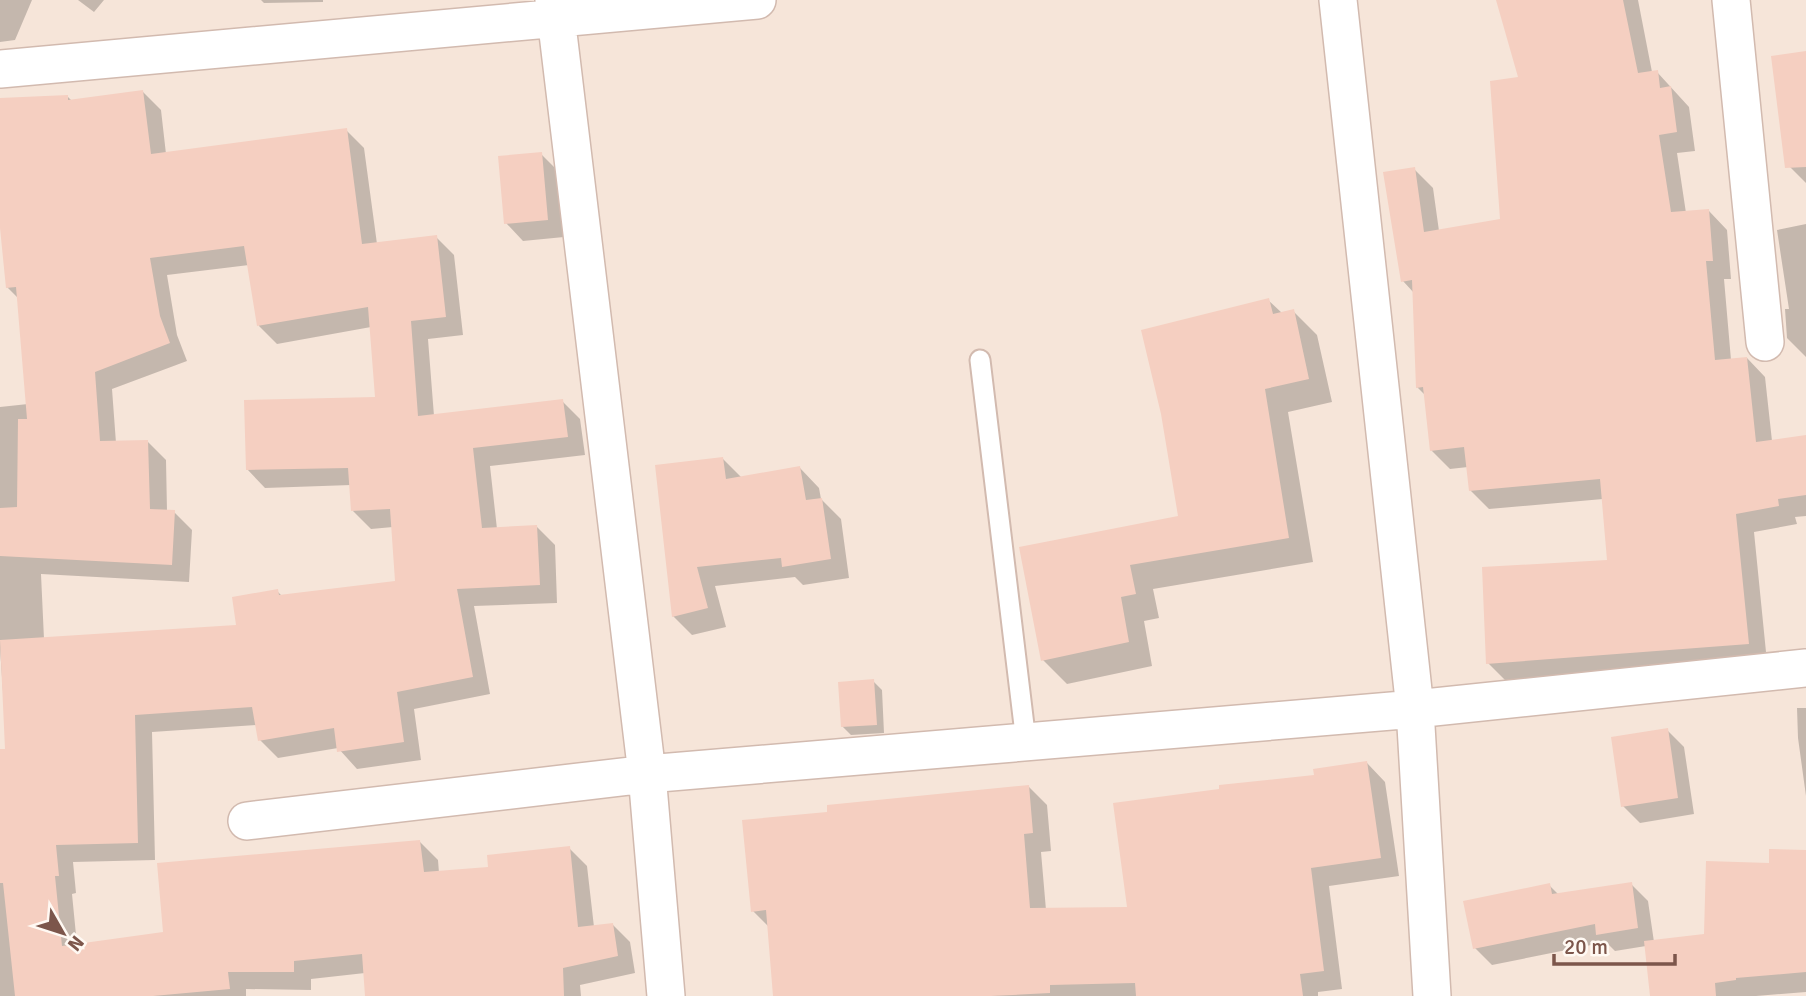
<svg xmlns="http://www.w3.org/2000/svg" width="1806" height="996" font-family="Signika,sans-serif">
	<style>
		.residential { fill: #f6e5d9 }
		.shadow { fill: #0003; fill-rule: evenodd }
		.building { fill: #f5cfc1 }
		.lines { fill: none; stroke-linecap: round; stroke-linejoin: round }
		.lane-casing { stroke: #d2baaf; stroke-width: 23 }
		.street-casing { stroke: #d2baaf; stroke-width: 40 }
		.lane { stroke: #fff; stroke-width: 19 }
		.street { stroke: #fff; stroke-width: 37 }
	</style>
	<rect width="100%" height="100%" fill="#fef4eb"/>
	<path class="residential" d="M0 0H1806V996H0Z"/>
	<path class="shadow" d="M0 0H32L15 40 0 42Z
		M78 0H104L94 12Z
		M261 0H323V2L264 3Z
		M1498 0H1638L1652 72H1657L1689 107 1695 151 1677 153 1686 213 1709 211 1727 230 1731 279H1724L1731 360 1747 358 1765 377 1772 441 1806 437V516L1795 517 1797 524 1754 532 1767 662 1507 682 1488 663 1609 561 1603 499 1489 509 1470 490 1468 467 1450 469 1431 450 1425 395 1417 387 1414 293 1403 281 1414 169 1433 188 1439 231 1502 220 1520 79Z
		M1806 53V183L1786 163Z
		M143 92 161 110 166 154 346 130 364 148 377 244 436 237 454 255 463 335 428 339 434 416 562 401 580 419 585 455 490 466 497 529 537 527 555 545 557 603 474 606 490 694 414 709 421 760 357 769 338 748 278 758 260 740 257 725 152 732 155 860 73 862 76 893 72 894 77 945 165 933 419 841 438 860 439 873 490 869 569 848 587 866 594 927 612 924 630 942 635 973 580 985 581 996H367L365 973 311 979V990L246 989V996H0V751L7 750 0 648V407L28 404 19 299 7 287 0 210V100L68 97 72 101ZM249 265 259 326 277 344 371 327 377 398 247 469 265 488 351 485 353 511 371 529 393 527 397 582 283 597 277 591 238 627 44 639 41 574 189 582 192 530 174 512 167 511 166 460 148 442 116 443 112 389 187 361 177 335 167 275Z
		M541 154 558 171 564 237 523 241 506 223Z
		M1806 224V357L1787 338 1785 309H1789L1777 230Z
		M1268 300 1283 314 1293 311 1317 335 1332 402 1288 412 1313 562 1153 589 1159 618 1144 621 1152 666 1067 684 1043 660 1021 549 1180 517Z
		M723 459 742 478 800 468 819 488 821 499 841 519 849 578 803 585 795 577 715 586 726 627 692 635 673 616Z
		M873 681 882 690 884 733 851 735 842 726Z
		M1797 708H1806V796L1798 738Z
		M1667 730 1684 747 1694 814 1640 823 1623 806Z
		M1367 763 1385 782 1399 876 1329 886 1342 989 1318 992V996H775L769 927 753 911 829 813 1028 786 1047 805 1051 851 1041 852 1046 910 1129 909 1316 776Z
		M1806 852V992L1756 996H1651L1646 946 1615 951 1606 942 1492 965 1475 948 1549 885 1559 895 1631 884 1648 901 1654 942 1706 936 1771 864Z"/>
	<path class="building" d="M1496 0H1623L1638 73 1658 70 1660 88 1671 86 1677 132 1659 135 1671 212 1709 209 1713 261H1706L1715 360 1747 357 1756 442 1806 435V495L1778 499 1779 506 1736 514 1749 644 1486 664 1482 567 1607 560 1600 479 1469 491 1464 447 1430 451 1423 387 1416 388 1412 280 1401 282 1383 172 1415 167 1424 232 1500 219 1490 81 1518 77Z
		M1806 51V167L1785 168 1771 56Z
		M143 90 151 154 347 128 362 244 437 235 446 317 411 321 418 416 563 399 568 437 473 448 482 528 537 525 540 585 457 589 473 677 397 692 404 742 337 752 334 728 258 741 252 707 135 715 138 843 56 845 59 876H55L62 946 163 932 157 863 420 840 424 872 488 867 487 855 570 846 578 927 613 923 618 956 563 968 564 996H365L362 954 294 961V972H228L230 989 153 996H15L3 883H0V749H5L0 640 236 625 232 597 278 589 279 595 395 581 390 509 351 511 348 468 246 470 244 400 375 397 368 307 257 326 244 246 150 258 160 316 170 343 95 372 100 441 148 440 150 509 175 510 172 565 0 556V508L17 507 18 419H27L16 287 6 288 0 228V98L68 95V100Z
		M542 152 548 220 504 224 498 156Z
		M1269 298 1273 314 1294 309 1309 379 1265 389 1289 538 1130 565 1136 594 1121 597 1129 642 1041 661 1019 547 1178 516 1161 414 1141 330Z
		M723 457 726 479 800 466 806 500 822 498 831 559 782 567 781 558 697 567 708 608 672 617 655 465Z
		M874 679 877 725 841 727 838 682Z
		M1668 728 1678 798 1621 807 1611 737Z
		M1367 761 1381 858 1311 868 1324 971 1300 974 1303 996H1136L1135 983 1050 985V993L991 996H773L766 910 751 912 742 820 827 812V805L1029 785 1033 833 1024 834 1030 908 1127 907 1113 803 1219 789V785L1314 775 1313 769Z
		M1769 849 1806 850V972L1736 978V980L1715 983 1716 996H1650L1644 941 1704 934 1706 861 1769 863Z
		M1632 882 1638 928 1596 935 1595 924 1473 949 1463 901 1550 883 1552 894Z"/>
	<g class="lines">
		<g class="lane-casing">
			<path id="lane" d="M980 360 1026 742"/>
		</g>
		<g class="street-casing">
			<path id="street" d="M554 0 647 774 666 996
				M1338 0 1415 709 1432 996
				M1731 0 1765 342
				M0 69 757 0
				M247 821 647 774 1415 709 1806 668"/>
		</g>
		<use href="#lane" class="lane"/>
		<use href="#street" class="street"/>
	</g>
	<g transform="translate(63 933) rotate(129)" stroke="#fff9f3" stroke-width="5" paint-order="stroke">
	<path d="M0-5L12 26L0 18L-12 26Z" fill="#7c564b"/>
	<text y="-10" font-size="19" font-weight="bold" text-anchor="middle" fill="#7c564b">N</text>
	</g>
	<path d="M1554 954v10h121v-10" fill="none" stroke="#7c564b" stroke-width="3.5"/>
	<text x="1564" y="954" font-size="21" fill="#7c564b" stroke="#fff9f3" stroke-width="5" paint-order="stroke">20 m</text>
</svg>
